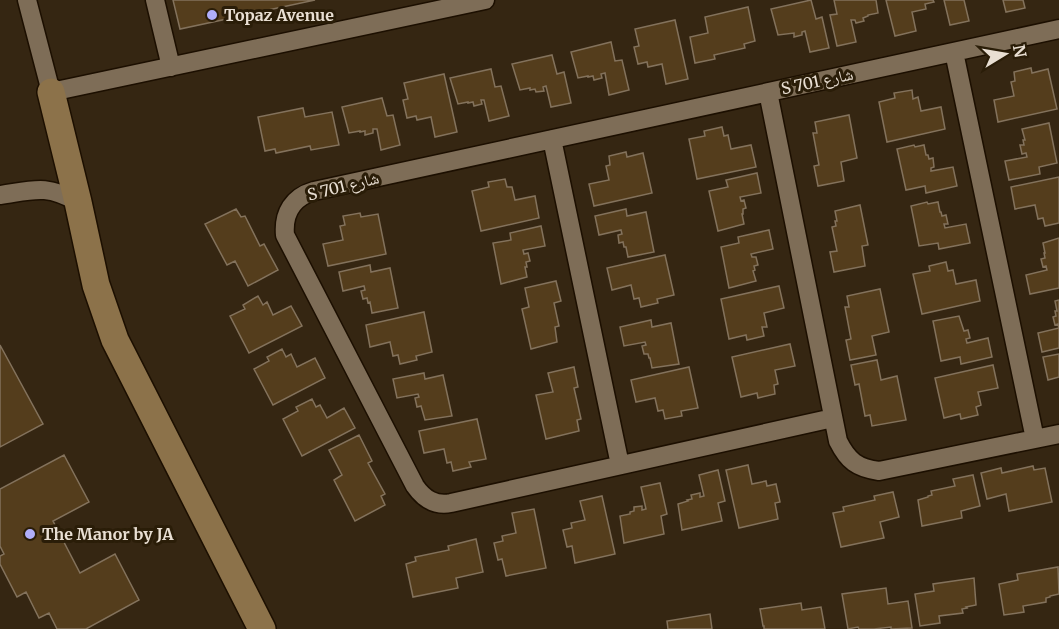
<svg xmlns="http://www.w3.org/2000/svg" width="1059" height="629" font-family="Merriweather,'Noto Naskh Arabic',serif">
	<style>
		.building { fill: #543d1c; stroke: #83725c; stroke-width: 1.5 }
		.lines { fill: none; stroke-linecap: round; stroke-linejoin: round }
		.street-casing { stroke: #1c0f00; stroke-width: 21 }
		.secondary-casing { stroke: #1c0f00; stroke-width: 30 }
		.street { stroke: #7e6d57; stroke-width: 18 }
		.secondary { stroke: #8c724a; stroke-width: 27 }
		.poi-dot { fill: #b0aefa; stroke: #2a1d08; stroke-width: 2 }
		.labels { text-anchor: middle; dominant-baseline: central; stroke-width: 6; stroke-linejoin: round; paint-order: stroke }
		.poi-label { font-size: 16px; font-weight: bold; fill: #e9dfd3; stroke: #2a1d08; text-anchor: start }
		.street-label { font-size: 16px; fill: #e9dfd3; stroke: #2a1d08 }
	</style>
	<rect width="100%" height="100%" fill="#352612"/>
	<path class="building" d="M173 0H315L180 29Z
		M811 0 816 19 822 17 829 48 810 52 805 31 802 32V35L794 37V33L778 35 771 9Z
		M834 0H876L878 13 868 15V16L863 18 864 21 856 23 855 20H851L856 42 837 46 830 15 837 14Z
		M886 0H933L934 2 925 4 926 9 912 12 916 31 895 36Z
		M944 0H964L969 21 950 25Z
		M1003 0H1023L1025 8 1006 12Z
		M748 7 755 41 744 44 745 48 714 55 715 59 695 63 690 37 708 33 705 17Z
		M675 20 688 79 666 84 662 64 648 67 647 62 638 64 634 47 639 46 635 29Z
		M611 42 615 61 622 60 629 90 609 95 605 73 601 74 602 78 594 80 593 76 588 77V76L578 78 571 52Z
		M552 55 557 74 564 72 571 103 551 107 546 86 543 87 544 91 536 92 535 89 530 90V88L520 90 512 64Z
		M1031 68 1032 73 1048 69 1057 109 998 122 994 100 1014 96 1011 82 1015 81 1014 72Z
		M491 69 495 87 501 86 509 116 489 121 484 100H481L482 104 474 106 473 102 468 103V102L458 104 450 78Z
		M444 74 457 132 435 137 431 117 417 120 416 116 407 118 403 100 408 99 404 83Z
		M912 90 913 99 918 97 921 111 941 107 945 129 887 142 879 102 895 98 894 93Z
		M382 98 387 116 393 115 400 145 381 150 377 129H373V133L365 135V131L360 132V131L349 133 342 107Z
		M303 108 305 117 332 112 339 145 311 150 310 146 276 153 275 149 265 151 258 117Z
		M849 115 857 158 841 162 844 181 818 186 814 166 819 165 813 133H817L815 122Z
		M1049 123 1057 163 1039 167 1040 174 1009 180 1005 161 1027 157 1026 153 1022 154 1020 145H1024L1023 140H1025L1022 129Z
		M722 127 724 136 728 135 731 149 751 145 756 167 697 179 689 139 705 136 704 131Z
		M914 145 915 147 924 145 926 155H928L929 159 933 158 934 167 931 168V171L953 167 957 186 926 193 925 186 906 190 897 149Z
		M626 152 627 157 643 153 652 193 594 206 589 184 609 180 606 166 610 165 609 156Z
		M757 173 761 193 740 197 741 201 744 200 746 208 743 209V214H742L744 224 718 231 709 191 728 187 726 180Z
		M1059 177V223L1045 226 1043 218 1038 219 1035 205 1015 209 1011 187Z
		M505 179 507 187H512L515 200 535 196 539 218 481 231 472 191 489 187 488 182Z
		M927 202 928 204 938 202 940 212H941L942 216 946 215 948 224H944L945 228 966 224 970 243 939 249 938 243 919 246 911 206Z
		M860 205 868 245 862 246 865 266 834 272 830 252 837 251 832 227 836 226 835 221H837L835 211Z
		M236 209 241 217 245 216 260 246 264 244 278 270 248 286 235 261 227 265 205 224Z
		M626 209 627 216 646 212 654 252 628 257 626 247H624L623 242 619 243 618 235 622 234 621 230 599 235 595 216Z
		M360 213 361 217 378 214 386 254 328 266 323 244 343 240 340 226 345 225 343 216Z
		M541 226 545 246 523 250 524 254 528 253 530 261 526 262 527 267H525L527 277 501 284 493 243 511 240 510 233Z
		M769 230 773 249 751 254 752 257H756L758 265 754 266 755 270 753 271 756 281 729 288 721 247 739 243 738 237Z
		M1059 238V288L1030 294 1026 275 1047 270 1046 266 1043 267 1041 259 1045 258 1044 253H1045L1043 243Z
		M665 255 674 295 657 299 658 303 641 307 639 298 634 299 631 285 612 290 607 268Z
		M946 262 948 271 953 270 956 284 976 280 980 301 922 314 913 274 930 271 929 266Z
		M370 265 371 272 390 268 398 308 372 313 370 302 368 303 367 298 363 299 361 291 365 290 364 286 343 291 339 272Z
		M556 281 561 301 554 303 559 326 555 327 557 342 531 349 522 309 529 307 525 288Z
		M779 286 784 308 764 313 767 327H762L764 336 747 340 746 335 729 339 721 299Z
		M880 289 889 332 872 336 876 355 850 360 846 340 851 339 845 307H849L847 296Z
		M258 296 263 305 267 302 273 315 291 306 302 326 249 353 230 316 245 309 243 305Z
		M1059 300V328L1058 324 1055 325 1053 317 1056 316 1055 311H1057L1055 301Z
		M424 312 432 352 416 356 417 360 400 364 398 355 393 356 390 342 370 347 366 325Z
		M959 316 964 331 968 330 970 338 966 339 967 343 988 338 992 357 961 364 960 357 941 361 933 321Z
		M651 320 652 327 671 323 679 364 652 368 650 358H649L648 354H644L642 346 646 345 645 342 624 346 620 327Z
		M1059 328V348L1042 352 1038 333Z
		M790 344 795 366 775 370 778 384 774 385 775 394 758 398 757 393 741 397 732 357Z
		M0 345 43 424 0 447Z
		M282 349 286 357 291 354 297 367 315 358 325 378 273 405 254 369 269 361 267 357Z
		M1059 354V377L1048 380 1043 357Z
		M877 360 881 380 897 376 906 420 872 426 870 415 865 416 859 384 855 385 851 365Z
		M993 365 998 388 978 392 981 405 976 407 978 415 961 419 960 414 944 418 935 378Z
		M574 367 578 387 574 388 581 419 577 420 579 431 546 439 536 395 553 392 548 373Z
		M689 367 698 408 681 411 682 416 665 419 663 410 658 411 655 398 636 402 631 380Z
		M424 373 425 379 443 375 452 416 425 420 421 406 417 407 415 398 419 397 418 394 397 398 393 379Z
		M312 399 316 407 320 405 327 418 344 408 355 428 302 456 283 419 298 411 296 407Z
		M477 419 486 459 469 462 471 467 453 471 451 462 447 463 444 449 424 453 419 431Z
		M359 435 372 461 368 463 385 494 381 496 385 505 355 521 334 480 342 475 329 450Z
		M64 455 89 502 53 521 80 573 115 554 139 600 86 629H57L49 613 39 618 26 592 17 597 0 564V556L4 554 0 546V489Z
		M748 465 752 484 766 481 767 486 776 484 780 502 775 503 778 519 739 528 726 470Z
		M1033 466 1034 470 1045 468 1052 502 1009 511 1006 494 987 499 981 473 1001 468 1002 473Z
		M718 470 725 501 718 503 722 521 682 530 678 504 688 501 687 500 692 499 691 495 700 493V497L704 496 699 475Z
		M973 475 980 506 961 511 962 518 922 526 918 500 928 497V496L932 495 931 491 955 486 953 479Z
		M660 483 667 514 661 516 664 534 624 543 620 516 630 514V512L634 511V507L642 506V510L646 509 641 487Z
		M893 492 899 517 880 522 884 538 841 547 833 513 844 511 843 507 875 500 874 496Z
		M602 496 615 554 575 563 572 546 567 547 563 530 572 528 571 523 585 520 580 501Z
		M534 509 546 568 506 576 502 559 498 560 494 543 503 541 502 536 516 533 512 513Z
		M476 539 483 572 456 578 458 588 413 597 406 564 416 561 415 557 449 550 448 546Z
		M1058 567 1059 594 1050 596V597L1046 598V602L1023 606 1024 612 1004 615 999 584 1018 580 1017 574Z
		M974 578 976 605 966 607 967 608 962 609 963 613 939 616 940 623 920 626 915 594 934 591 933 584Z
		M886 588 888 604 908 601 912 628 891 629V627L874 629H859L858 627 848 629 842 594Z
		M801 603 802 610 821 607 825 629H764V626H763L760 609Z
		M710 614 712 629H668L667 621Z"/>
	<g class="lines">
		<g class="street-casing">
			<path id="street" d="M27 0 51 92 485 0
				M155 0 171 67
				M954 52 1035 439
				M768 92 838 441C848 461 857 468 879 471L1059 434
				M552 139 620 465
				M0 195C34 190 46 184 78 202
				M833 418 451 503C435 506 424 499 415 486L285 235C283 213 293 197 314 191L1059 29"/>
		</g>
		<g class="secondary-casing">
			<path id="secondary" d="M51 92 78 202 96 285 115 340 262 629"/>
		</g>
		<use href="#street" class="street"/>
		<use href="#secondary" class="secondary"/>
	</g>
	<g class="poi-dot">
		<circle cx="212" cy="15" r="6"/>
		<circle cx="30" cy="534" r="6"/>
	</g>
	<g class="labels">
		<g class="poi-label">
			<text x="224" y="15">Topaz Avenue</text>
			<text x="42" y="534">The Manor by JA</text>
		</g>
		<g class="street-label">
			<text transform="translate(817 81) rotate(-12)">S 701 شارع</text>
			<text transform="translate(343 186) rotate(-14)">S 701 شارع</text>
		</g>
	</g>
	<g transform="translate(1005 54) rotate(79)" stroke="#2a1d08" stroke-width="4.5" paint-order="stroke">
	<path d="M0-4.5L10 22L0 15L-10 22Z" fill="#e9dfd3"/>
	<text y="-9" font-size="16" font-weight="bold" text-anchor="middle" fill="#e9dfd3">N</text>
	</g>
</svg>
